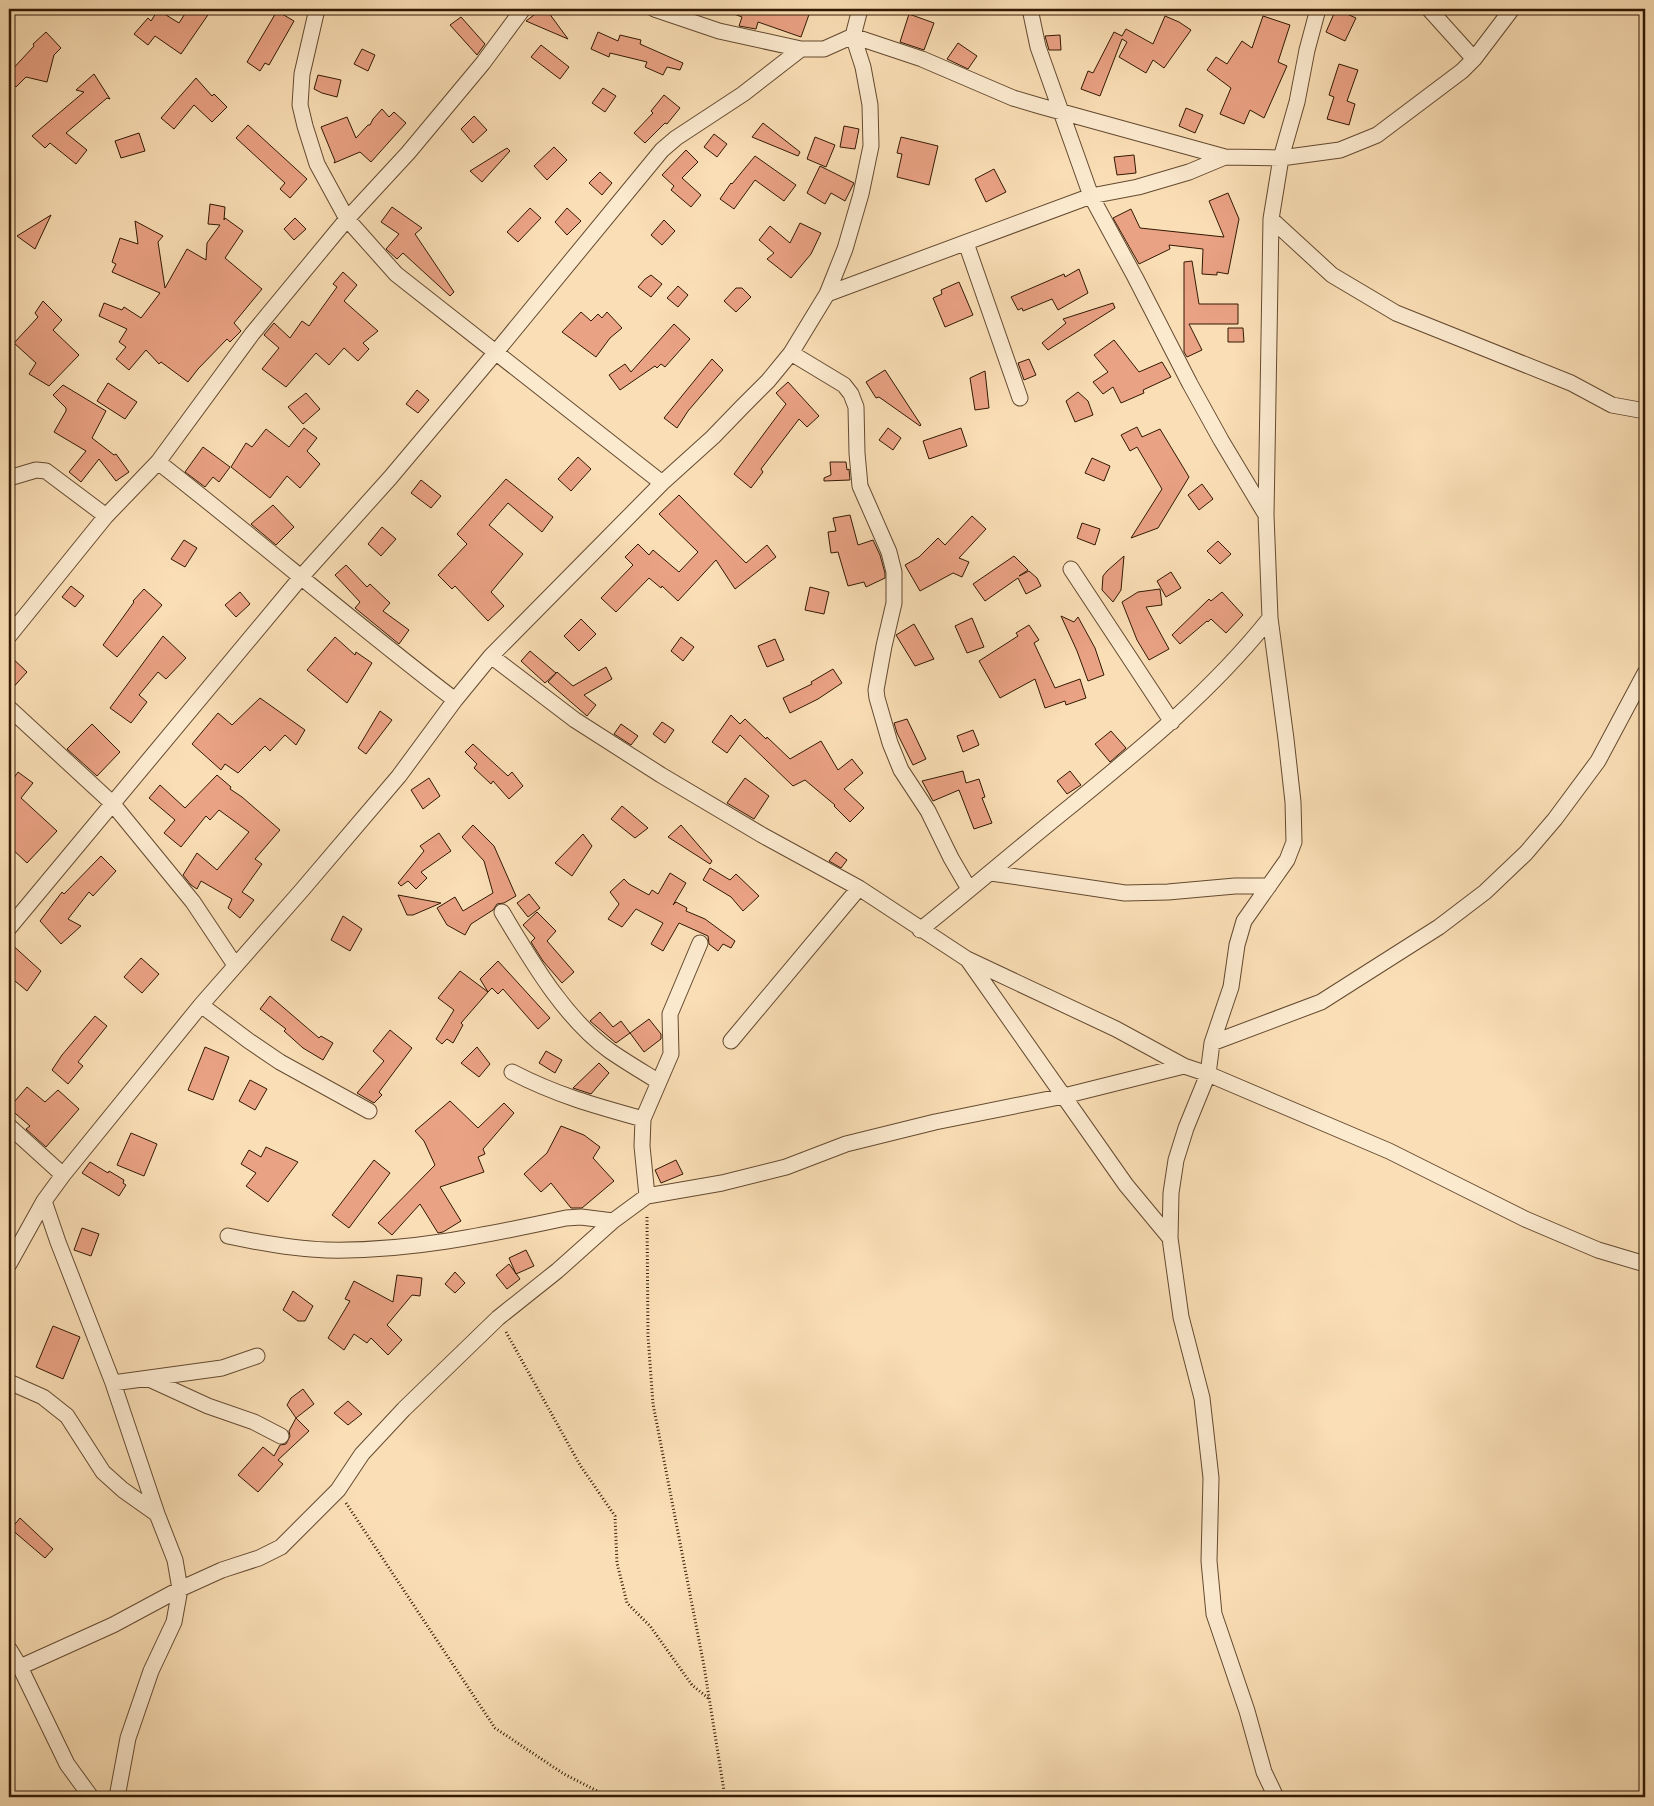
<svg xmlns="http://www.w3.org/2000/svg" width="1654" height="1806" font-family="'Libre Bodoni',serif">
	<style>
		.building { fill: #eaa284; stroke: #321903 }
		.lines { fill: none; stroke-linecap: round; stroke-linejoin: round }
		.street-casing { stroke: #644a30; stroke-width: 17 }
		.path { stroke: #321903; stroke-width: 3; stroke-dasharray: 1 2.5; stroke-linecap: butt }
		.street { stroke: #fceacf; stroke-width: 15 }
	</style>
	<rect width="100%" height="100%" fill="#fadeb5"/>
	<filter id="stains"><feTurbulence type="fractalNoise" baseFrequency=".004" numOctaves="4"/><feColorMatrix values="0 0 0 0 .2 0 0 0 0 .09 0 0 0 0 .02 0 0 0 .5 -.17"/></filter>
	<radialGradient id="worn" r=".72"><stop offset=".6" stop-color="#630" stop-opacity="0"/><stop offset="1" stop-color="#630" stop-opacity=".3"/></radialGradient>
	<path class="building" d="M188 9H212L181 54 155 36 148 45 134 34 148 18 151 21 158 10 179 23Z
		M542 9H546L568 39 526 21Z
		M726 9H811L801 37 758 22 756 29 739 26 742 17 726 11Z
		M1336 9 1356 18 1345 41 1326 32Z
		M277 11 294 21 269 65 265 63 260 71 247 62Z
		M909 14 934 23 924 50 900 42Z
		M1165 16 1179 22 1191 30 1164 68 1153 60 1146 73 1119 57 1127 42 1122 39 1100 96 1081 89 1088 71 1093 73 1114 32 1122 36 1126 29 1153 44Z
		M1263 16 1290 25 1278 62 1287 66 1264 118 1250 110 1244 124 1220 114 1231 88 1207 70 1216 57 1227 64 1242 41 1252 48Z
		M461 17 485 44 477 55 450 25Z
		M46 32 61 48 54 55 47 82 26 77 16 87 9 80V73L34 46 33 44Z
		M598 32 618 41 620 35 641 40 640 44 683 63 680 70 667 67 663 75 645 67 647 62 610 53 609 57 591 49Z
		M1060 35 1061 50H1049L1045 36Z
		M958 43 977 56 968 69 947 59Z
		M541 45 569 67 560 79 531 57Z
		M362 49 375 55 368 71 354 64Z
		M1339 64 1358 70 1347 101 1355 104 1349 125 1327 119 1334 97 1329 95Z
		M94 74 110 99 107 98 66 133 87 150 76 164 50 143 45 148 32 136 84 92 76 90Z
		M318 75 341 80 337 97 322 93 314 89Z
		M196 78 212 96 214 94 227 107 212 122 194 105 174 129 161 118Z
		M603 88 616 96 605 112 592 103Z
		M664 95 680 108 667 124 665 123 645 143 634 133 653 113 651 111Z
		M1186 108 1203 115 1195 133 1179 126Z
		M382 109 389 117 394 112 406 123 371 162 360 152 334 163 335 161 321 127 347 117 356 138 368 125H370L373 119Z
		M474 116 487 130 473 143 461 129Z
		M763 123 800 152 798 156 752 137Z
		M248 125 307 179 290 198 280 189 285 183 236 138Z
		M844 126 859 129 855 149 840 147Z
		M139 133 145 151 121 158 115 141Z
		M714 134 727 144 717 157 704 147Z
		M815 137 835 145 826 167 807 159Z
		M901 137 938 146 929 185 897 177 902 154 897 153Z
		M554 147 567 160 547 180 534 166Z
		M507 148 510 151 482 182 470 171Z
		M686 150 698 162 682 178 701 195 691 207 671 190 674 186 662 175Z
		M1134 155 1136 173 1117 175 1114 157Z
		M755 156 796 185 784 201 755 180 734 209 720 199 731 183 732 184Z
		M820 166 854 183 845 201 831 193 825 204 807 193Z
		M994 169 1006 192 986 202 975 179Z
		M600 172 612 183 602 195 589 183Z
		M1228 193 1239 219 1228 274 1217 272V275L1202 274 1203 249 1169 245 1170 249 1139 264 1113 218 1131 209 1140 228 1224 237 1209 201Z
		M210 204 225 207 224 220 225 218 243 231 225 258 262 289 234 323 241 331 230 342 227 339 198 369 188 382 161 362 159 364 146 350 129 370 116 359 126 347 119 342 127 329 99 316 104 303 122 310 124 307 141 318 160 293 112 272 116 264 112 262 120 238 138 244 135 221 163 236 158 242 165 288 187 249 206 260 207 243 220 225 208 224Z
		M392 207 422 228 415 234 454 292 450 296 403 253 397 259 386 249 399 234 381 222Z
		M530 208 541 218 518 242 507 232Z
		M567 208 581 221 567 235 555 222Z
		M51 215 35 249 17 236Z
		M295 218 306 229 294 240 284 229Z
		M664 220 675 231 662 245 651 235Z
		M800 223 821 233 811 254 791 278 767 259 774 253 759 240 770 226 790 243Z
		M1192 261 1199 304H1238V324H1189L1202 350 1187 357 1184 352V262Z
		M1079 269 1088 293 1058 310 1052 299 1023 311 1022 308 1018 310 1011 297 1064 274 1065 277Z
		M343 272 357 285 344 301 378 331 363 343 369 349 358 361 344 348 329 365 316 353 286 387 262 369 279 348 264 335 274 323 290 338 302 321 309 326 337 287 333 284Z
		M651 275 662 284 651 297 638 287 645 279Z
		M959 282 973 315 945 327 933 298 942 294 941 290Z
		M678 286 688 295 678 307 667 298Z
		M736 288H742L751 297 736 312 724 301Z
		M43 301 62 320 53 330 79 355 49 386 29 374 36 363 14 343 38 317 35 313Z
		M1113 303 1115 308 1048 350 1042 343 1066 323 1063 319Z
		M581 312 591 321 598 314 602 318 607 312 622 328 610 338 596 357 562 332Z
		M674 324 690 339 665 367 661 364 657 368 655 366 620 390 609 375 625 364 631 372Z
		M1228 328H1243L1244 342H1228Z
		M1114 340 1139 372 1162 362 1171 377 1143 390 1144 393 1121 403 1113 387 1103 394 1093 382 1108 372 1094 355Z
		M712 359 723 370 688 411 677 428 664 418Z
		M1029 359 1036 375 1024 380 1018 363Z
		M885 370 921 425 920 426 879 397 876 398 866 382Z
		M985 371 989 408 975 410 970 378Z
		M788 382 819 416 807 427 799 419 761 469 763 472 751 488 734 474 786 404 776 393Z
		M108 383 137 402 125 419 97 401Z
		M63 385 106 411 92 438 114 455 116 454 129 472 116 481 99 459 81 482 69 472 86 451 54 432 66 411V408L53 395Z
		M417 390 429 400 418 413 406 404Z
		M1078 392 1088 401 1093 415 1075 422 1066 401Z
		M306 393 320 409 303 424 288 407Z
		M1137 427 1142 437 1160 429 1189 477 1158 528 1131 538 1162 489 1137 447 1130 451 1121 435Z
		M304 428 317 438 307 451 320 464 300 488 287 476 270 498 231 467 246 443 252 447 266 429 289 447Z
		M888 428 901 438 893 450 879 440Z
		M961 428 967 446 929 459 923 441Z
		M203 447 230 467 219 482 213 477 205 487 185 472Z
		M578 457 591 469 571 491 558 479Z
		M1092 458 1110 466 1104 481 1085 473Z
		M830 462H846L847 470 849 469 850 480 824 481V478L831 475Z
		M506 479 553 517 542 532 508 503 489 525 523 554 491 592 504 606 488 621 455 586 452 589 438 575 467 544 457 534Z
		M421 480 441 496 431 508 411 493Z
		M1202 484 1213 499 1199 510 1188 495Z
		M679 495 746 563 767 545 776 557 735 589 716 560 678 601 662 586 661 588 649 578 616 612 601 598 633 565 625 557 638 544 649 555 653 550 679 572 698 552 659 514Z
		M273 505 294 527 276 545 251 524Z
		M850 515 858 545 873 540 880 555 885 573V578L866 587 864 582 848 586 838 552 831 553 828 532 836 531 833 518Z
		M972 516 986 529 959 558 969 562 962 577 953 573 920 591 905 565 919 557 938 538 945 545Z
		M1082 523 1100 529 1095 545 1077 538Z
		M382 527 396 539 381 556 368 544Z
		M184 540 197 548 185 567 171 559Z
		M1218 541 1231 554 1220 564 1207 551Z
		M1014 556 1028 570 1019 576 1029 571 1037 578 1041 586 1026 594 1018 578 985 601 973 584Z
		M1124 556 1121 590 1113 602 1102 590 1103 576 1107 571Z
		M346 565 367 587 370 584 390 603 383 611 409 630 399 644 355 608 360 602 335 575Z
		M1171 572 1181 588 1166 597 1157 581Z
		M71 586 84 596 75 607 62 597Z
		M810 587 829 592 824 614 805 610Z
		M144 589 162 605 117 657 103 645 134 602 133 601Z
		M1160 589 1162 605 1146 607 1169 649 1149 660 1137 640 1122 602 1138 592Z
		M240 592 250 604 236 617 225 605Z
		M1222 592 1243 615 1226 633 1211 619 1208 622 1207 621 1180 644 1172 635 1209 599 1211 601Z
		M1061 616 1074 622 1078 617 1095 648 1104 675 1088 681 1077 651Z
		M972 618 984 647 967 653 955 626Z
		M581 619 596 634 579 651 564 636Z
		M914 624 934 659 915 666 896 635Z
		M1029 625 1039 640 1034 643 1055 688 1080 679 1086 698 1066 705 1065 701 1045 708 1035 679 1000 698 979 661 1018 636 1016 633Z
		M163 636 186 658 166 679 158 672 139 695 147 702 131 723 110 708Z
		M335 637 355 655 356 652 372 663 347 703 307 670Z
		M681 637 694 647 683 661 671 651Z
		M775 639 784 660 767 667 758 646Z
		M530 651 556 673 545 683 521 661Z
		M9 655 27 672 9 692Z
		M606 667 612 679 584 695 596 705 587 716 548 682 557 672 573 686Z
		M833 669 842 683 818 699 790 713 783 698 812 684 811 682Z
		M260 698 305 730 296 745 285 735 270 751 265 746 238 773 225 764 221 770 192 744 218 713 232 725Z
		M380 711 392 720 366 754 358 748Z
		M731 715 740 724 745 719 766 739 767 737 790 759 821 741 838 770 852 759 863 773 844 789 864 808 850 822 834 806 835 805 805 780 793 786 740 735 727 753 712 742Z
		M907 719 926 759 913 765 897 733 894 723Z
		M662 722 674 730 665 743 653 734Z
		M92 724 120 752 97 776 67 749Z
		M621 724 638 736 631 745 614 734Z
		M973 730 979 745 963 752 957 736Z
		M1111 731 1126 748 1110 762 1095 744Z
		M473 744 508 776 512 772 523 786 509 799 493 781 491 784 474 768 477 764 465 752Z
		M963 771 966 783 979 779 985 797 982 798 992 823 974 829 959 790 933 801 922 781Z
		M1070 771 1081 785 1067 794 1057 781Z
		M18 772 33 783 21 798 57 831 27 863 9 846V785Z
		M217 775 231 787 230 789 242 797 280 830 255 859 262 864 242 892 254 900 240 918 228 908 232 899 201 881 197 889 191 885 183 875 197 853 217 870 249 832 219 810 210 820 206 816 181 847 164 833 175 820 149 798 160 785 185 808Z
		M429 778 440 796 423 809 411 790Z
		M745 778 769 796 754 819 727 803Z
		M622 806 648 828 635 838 611 819Z
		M473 825 494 846 516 896 504 903 497 904 493 910 471 924 465 935 447 925 437 908 455 897 463 911 493 893 484 861 462 837Z
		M681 825 712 861 710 864 668 837Z
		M439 833 451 851 421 872 427 878 416 889 408 881 401 886 398 883 424 851 420 846Z
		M583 834 592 846 572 876 555 863Z
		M836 852 847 860 841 868 829 861Z
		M101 856 116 871 93 896 89 892 68 919 81 926 61 944 40 921 62 892 64 894Z
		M710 868 730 880 736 874 759 896 743 911 731 897 703 880Z
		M670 873 686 883 673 905 676 902 687 908 686 911 705 919 735 941 731 948 723 944 718 951 709 944 708 936 679 923 663 951 651 944 663 923 636 909 622 927 608 919 619 904 610 892 624 879 629 884 649 895 652 890 658 894Z
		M529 894 540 908 528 917 517 903Z
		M398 895 441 903 413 915H407Z
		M537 912 556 931 547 941 574 972 562 983 543 961 531 942 535 938 523 925Z
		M343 916 362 929 350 951 331 940Z
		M9 942 41 971 27 991 9 976Z
		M141 958 159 974 142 993 124 977Z
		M498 961 550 1018 538 1029 503 989 498 994 492 988 488 992 480 979Z
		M460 971 488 992 461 1023 463 1025 453 1043 447 1039 442 1044 436 1039 454 1010 438 998Z
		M270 996 319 1038 321 1036 333 1043 323 1060 303 1048 284 1031 286 1029 260 1009Z
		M600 1012 613 1027 621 1021 630 1033 616 1043 590 1021Z
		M95 1016 107 1026 78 1062 83 1066 68 1084 52 1070 62 1055Z
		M649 1019 661 1034V1039L644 1052 630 1033Z
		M390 1030 412 1048 379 1092 382 1095 374 1103 357 1093 384 1061 373 1051Z
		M205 1047 229 1057 213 1100 188 1090Z
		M477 1047 490 1064 479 1077 461 1063Z
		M546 1051 562 1060 555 1073 539 1063Z
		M599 1063 609 1073 591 1094 573 1088Z
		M250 1080 267 1089 255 1110 239 1101Z
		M27 1087 45 1102 58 1090 79 1109 46 1147 26 1129 30 1126 9 1108Z
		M450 1101 478 1128 504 1103 514 1113 483 1149 485 1154 478 1157 484 1172 440 1187 461 1221 443 1232 438 1233 420 1204 392 1235 378 1223 435 1165 424 1141 415 1131Z
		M561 1126 584 1135 600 1147 593 1158 614 1181 582 1208H571L551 1183 541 1192 524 1174 547 1153Z
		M131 1133 157 1144 144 1176 117 1165Z
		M266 1147 298 1162 268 1202 246 1186 256 1173 241 1164 249 1150 261 1157Z
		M374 1160 390 1173 349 1228 332 1215Z
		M676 1160 683 1174 661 1183 655 1170Z
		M90 1162 108 1173 109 1171 124 1180 123 1183 126 1185 119 1196 82 1173Z
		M82 1228 99 1234 91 1256 74 1250Z
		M526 1250 534 1266 516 1274 509 1258Z
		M509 1264 520 1279 507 1289 496 1275Z
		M455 1272 465 1283 455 1293 445 1284Z
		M397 1275 422 1278 420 1296 412 1295 387 1325 402 1340 388 1355 371 1338 367 1343 354 1334 344 1350 328 1338 350 1301 345 1299 354 1281 393 1302Z
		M293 1291 313 1306 305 1321H298L283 1310Z
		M53 1326 80 1337 63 1379 36 1367Z
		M303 1389 314 1404 296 1418 287 1405 291 1398Z
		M348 1401 362 1414 348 1425 334 1413Z
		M296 1418 309 1431 278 1460 283 1464 258 1492 238 1475 263 1447 274 1456 280 1445 286 1444 290 1436 289 1431Z
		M20 1518 53 1549 45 1558 11 1529Z"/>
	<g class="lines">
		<g class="street-casing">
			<path id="street" d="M317 9 302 74 300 105 305 126 317 164 347 219 396 274 662 483
				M654 9 719 31 801 49H824L853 36 922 59 1013 98 1040 106 1225 157 1281 158 1297 102 1307 50 1318 9
				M1030 9 1038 47 1091 196 1135 277 1190 384 1221 440 1266 515
				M1429 9 1474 59
				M1271 219 1332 275 1396 313 1571 383 1612 405 1645 411
				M966 243 1020 398
				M827 294 1091 196 1138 187 1189 172 1225 157
				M791 353 844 385 851 394 856 407 857 453 860 486 889 552 894 572V603L884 646 876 690 877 698 890 743 901 770 928 811 951 858 969 889
				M158 462C258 540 354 623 455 700
				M9 478 36 470 46 471 106 516
				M1071 569 1172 722
				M9 636 106 516 158 462 252 334 347 219 408 153 483 63 523 9
				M491 656 575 720 661 775 762 835 859 888 967 959 1116 1029 1184 1066 1208 1074 1389 1151 1525 1219 1598 1250 1645 1264
				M9 708 112 803 193 902 235 965
				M991 873 1125 893 1168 892 1235 886H1269
				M502 912C531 960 564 1018 610 1051 626 1062 643 1072 659 1082
				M9 928 302 576 390 478 496 352 662 150 676 138 743 94 801 49
				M920 930C971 889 1021 846 1072 805 1143 747 1213 690 1270 618
				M968 960 1126 1185 1170 1238
				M201 1005 249 1041 280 1062 369 1111
				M731 1041 859 888
				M1212 1043 1321 1002 1439 927 1485 892 1526 853 1555 819 1598 761 1645 673
				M512 1072C556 1095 596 1106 643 1119
				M9 1126 63 1175
				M647 1196 642 1146 643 1119 671 1054 670 1014 700 943
				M44 1201 58 1242 113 1383 157 1514
				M228 1236C261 1243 293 1249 326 1250 407 1252 487 1235 566 1218L581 1217 613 1221
				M9 1264 44 1201 63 1175 201 1005 302 890 399 776 455 700 491 656 662 483 713 437 742 407 768 381 791 353 827 294 845 249 861 194 871 146 870 105 863 67 853 36 860 9
				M149 1379 208 1406 254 1422 281 1436
				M9 1382 43 1397 67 1416 103 1472 123 1490 157 1514 175 1560 180 1589 174 1622 151 1671 128 1738 117 1797
				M113 1383 222 1368 257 1356
				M9 1649 20 1667 67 1764 91 1797
				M20 1667 113 1625 180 1589 222 1570 259 1558 281 1547 338 1490 362 1454 404 1409 498 1318 557 1271 613 1221 647 1196 722 1183 786 1167 846 1144 935 1122 1064 1096 1184 1066
				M1276 1797 1264 1772 1247 1711 1214 1614 1209 1561 1211 1478 1202 1398 1181 1317 1170 1238 1171 1193 1176 1160 1186 1128 1208 1074 1212 1043 1231 987 1237 945 1244 921 1287 860 1294 842 1293 802 1286 739 1270 618 1266 515 1271 219 1281 158 1340 150 1377 135 1462 71 1474 59 1512 9"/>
		</g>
		<path class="path" d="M647 1217 648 1336 653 1404 704 1666 725 1797
			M506 1332 580 1465 615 1516 617 1563 627 1603 650 1626 692 1685 708 1698
			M346 1503 495 1728 564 1774 609 1797"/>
		<use href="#street" class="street"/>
	</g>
	<rect width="1654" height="1806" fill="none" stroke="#fadeb5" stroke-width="30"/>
	<rect x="10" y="10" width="1634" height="1786" fill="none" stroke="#321903" stroke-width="2.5"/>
	<rect x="15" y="15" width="1624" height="1776" fill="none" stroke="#321903"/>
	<rect width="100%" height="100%" filter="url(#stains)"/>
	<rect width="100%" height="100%" fill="url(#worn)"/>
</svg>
